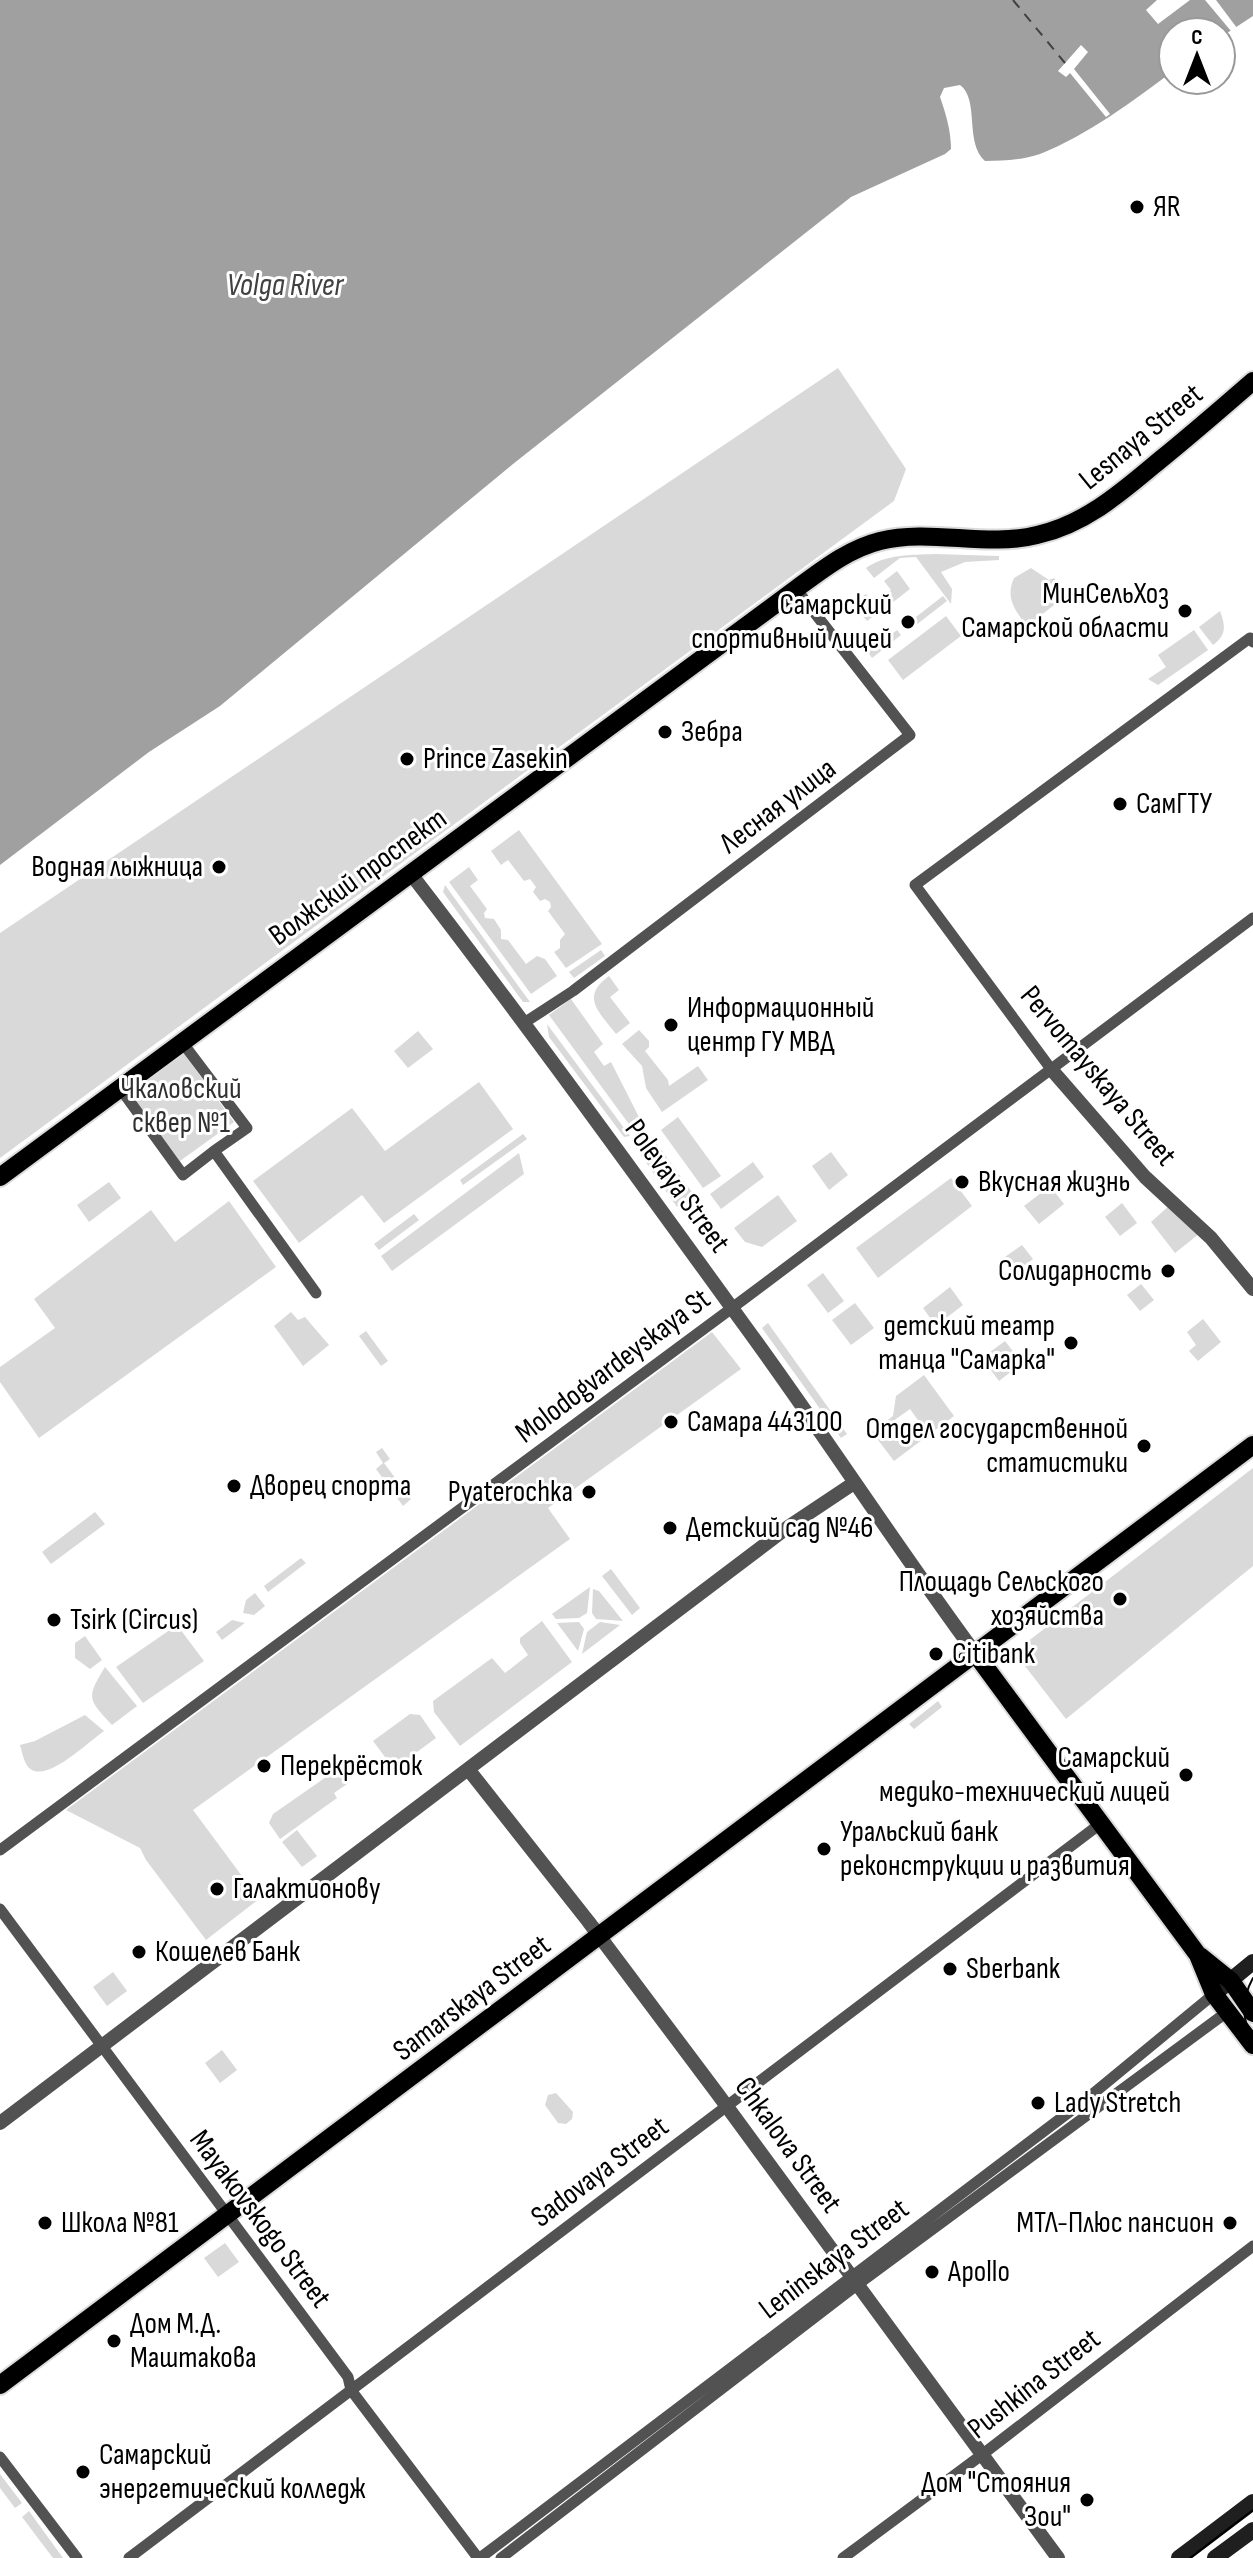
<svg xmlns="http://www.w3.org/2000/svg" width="1253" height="2558" font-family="'Sofia Sans Condensed',sans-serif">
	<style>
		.green { fill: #d9d9d9; fill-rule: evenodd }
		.water { fill: #a0a0a0 }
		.pier { fill: #fff }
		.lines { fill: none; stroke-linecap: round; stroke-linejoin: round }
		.ferry { stroke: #414141; stroke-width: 2; stroke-dasharray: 10 8; stroke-linecap: butt }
		.primary-casing { stroke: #dbdbdb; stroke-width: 22 }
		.minor { stroke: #525252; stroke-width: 11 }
		.tertiary { stroke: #525252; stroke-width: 14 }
		.secondary { stroke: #1f1f1f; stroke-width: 16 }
		.primary { stroke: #000; stroke-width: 18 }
		.tram { stroke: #000; stroke-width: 2 }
		.poi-dot { fill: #000; stroke: #fff; stroke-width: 3 }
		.labels { text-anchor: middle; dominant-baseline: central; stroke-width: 6; stroke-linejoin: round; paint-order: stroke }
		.poi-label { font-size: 30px; fill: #000; stroke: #fff; text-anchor: start }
		.street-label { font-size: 30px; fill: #000; stroke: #fff }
		.park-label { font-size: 30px; fill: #303030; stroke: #fff }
		.water-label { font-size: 32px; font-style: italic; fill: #414141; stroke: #fff }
	</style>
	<rect width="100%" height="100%" fill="#fff"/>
	<path class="green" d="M838 368 906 469 894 501 0 1158V933Z
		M935 554 999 556V560L965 562 941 572 952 589 951 604 916 557 900 558 874 578 866 568C886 554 911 555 935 554Z
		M1031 568 1049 580 1054 578 1067 595 1027 626C1015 610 1005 598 1014 578Z
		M897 571 910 589 892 603 885 594 891 590 884 581Z
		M866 594 872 603 878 599 885 607 867 621 853 604Z
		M943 596 947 601 916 625 912 620Z
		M1220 611C1226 627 1226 635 1213 645L1199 627Z
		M946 616 961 636 903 680 888 660Z
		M897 630 901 635 872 658 868 652Z
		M1194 630 1208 650 1158 685 1148 679 1166 667 1158 655Z
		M519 830 602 944 566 968 554 952 560 948V940L565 934 548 911 551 907 550 902 545 899 540 901 533 892 536 887 530 879 524 881 508 860 501 865 491 851Z
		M469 867 478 880 470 886 487 909 484 913 485 918 494 919 501 930V939L508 940 526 964 537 956 545 959 557 976 531 994 449 882Z
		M445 885 530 1002H523L443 892Z
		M601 950 605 956 574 978 569 972Z
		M609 976 619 990 610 997 630 1023 616 1034C599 1012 580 997 609 976Z
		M571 999 603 1044 594 1052 604 1066 611 1062 643 1125 638 1128 631 1127 549 1015Z
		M547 1024 630 1136 624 1137 549 1037Z
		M639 1030 649 1041V1047L645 1051 668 1080 669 1086 698 1066 708 1080 662 1112 646 1088 642 1066 622 1044Z
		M418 1031 433 1049 408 1068 394 1051Z
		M182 1051 234 1122 180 1161 128 1091Z
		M479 1082 513 1129 384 1223 362 1195 299 1243 253 1181 352 1108 385 1151Z
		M678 1117 721 1176 703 1188 661 1130Z
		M523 1134 527 1139 463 1185 460 1180Z
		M652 1137 694 1195 677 1207 636 1148Z
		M831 1152 848 1175 829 1190 812 1166Z
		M519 1153 524 1174 392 1271 381 1256Z
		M753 1162 764 1177 721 1209 710 1194Z
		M951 1178 972 1206 878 1278 856 1248Z
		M109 1182 121 1198 89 1222 77 1205Z
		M1050 1186 1064 1204 1039 1224 1024 1206Z
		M778 1195 797 1221 762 1247 745 1242 734 1228Z
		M229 1201 276 1267 39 1438 0 1382V1367L55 1328 34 1299 151 1210 175 1242Z
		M1122 1203 1137 1223 1120 1236 1105 1217Z
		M1170 1205 1199 1234 1175 1253 1151 1222Z
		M414 1214 419 1220 379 1250 374 1244Z
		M1022 1245 1033 1259 1013 1274 1002 1259Z
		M823 1273 844 1301 828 1313 807 1285Z
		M1141 1284 1154 1300 1140 1311 1127 1295Z
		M950 1287 963 1305 936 1326 923 1308Z
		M855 1303 874 1328 851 1345 832 1320Z
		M291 1312 298 1320 305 1317 329 1345 303 1366 274 1326Z
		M1203 1319 1221 1342 1198 1361 1189 1351 1196 1345 1187 1332Z
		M768 1323 847 1434 841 1438 762 1328Z
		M366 1331 388 1361 381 1366 359 1336Z
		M712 1332 741 1369 548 1508 570 1539 193 1810 259 1899 206 1940 146 1860 140 1848 66 1810Z
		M1005 1341 1022 1363 999 1381 982 1358Z
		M924 1375 954 1416 894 1461 872 1432 893 1416 896 1396ZM910 1409 920 1423 899 1438 889 1424Z
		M382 1448 390 1459 384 1463 411 1499 403 1506 376 1469 383 1463 376 1452Z
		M1253 1468V1566L1066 1719 1014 1652Z
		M95 1512 105 1524 51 1564 42 1552Z
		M301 1558 306 1563 268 1592 264 1586Z
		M611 1569 640 1608 632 1615 602 1576Z
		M590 1587 587 1613 579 1618 556 1619 552 1614Z
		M593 1589 599 1591 623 1621 596 1619 592 1613Z
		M255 1593 265 1606 254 1615 243 1613 246 1600Z
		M232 1620 245 1623 222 1640 216 1632Z
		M542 1621 572 1662 460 1746 434 1712 433 1701 492 1658 505 1673 528 1655 520 1643V1638Z
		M579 1622 584 1629 578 1651 557 1623Z
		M600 1622 620 1625 582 1654 587 1632Z
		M177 1625 204 1661 143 1703 116 1667Z
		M85 1636 102 1660 90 1669 75 1658V1643Z
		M105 1667 137 1706 112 1725C89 1700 85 1699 105 1667Z
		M938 1701 942 1707 914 1729 909 1724Z
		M410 1714 420 1715 436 1738 394 1769 373 1741Z
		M85 1715 104 1731C88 1742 46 1784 29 1768 24 1763 22 1752 20 1745L35 1741Z
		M339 1768 350 1782 334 1793 337 1798 280 1839 269 1823 273 1814Z
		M297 1830 317 1856 302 1867 282 1842Z
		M113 1972 127 1991 107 2006 93 1987Z
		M222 2050 237 2070 220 2083 205 2063Z
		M556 2093 573 2112 572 2119 566 2124 558 2123 545 2105 548 2095Z
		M225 2243 239 2262 218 2277 204 2258Z
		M0 2474 22 2503 15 2508 0 2488Z
		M29 2511 63 2558H53L22 2517Z"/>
	<path class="water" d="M0 0H1253V16L1221 37V32H1173V71C1133 101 1088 135 1040 154 1022 160 1003 161 985 161 964 142 980 100 960 85L944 88 940 97C946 114 951 131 951 149L945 154 851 197 513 464 220 706 149 752 0 865Z"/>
	<path class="pier" d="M1157 0H1190L1158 24 1146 10Z
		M1205 0H1216L1237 28 1231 31Z
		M1081 45 1088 52 1074 69 1110 114 1106 117 1070 73 1066 77 1058 71Z"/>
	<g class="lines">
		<path class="ferry" d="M1013 0 1065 63"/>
		<g class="primary-casing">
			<path id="primary" d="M0 1177 796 589C822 570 848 549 880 541 931 528 986 548 1037 535 1086 524 1123 491 1160 460 1192 434 1222 408 1253 381
				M975 1653 1198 1955 1214 1994 1253 2045
				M1200 1956 1231 1981 1253 2013
				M0 2385 1253 1445"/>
		</g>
		<path class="minor" d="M524 1023 573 991 910 735 796 589
			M182 1042 247 1128 214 1151
			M1051 1069 915 885 1250 638 1253 642
			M120 1088 183 1175 214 1151 316 1293
			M0 1850 732 1308 1253 918
			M0 1909 348 2377 351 2390 478 2558
			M0 2457 77 2558
			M129 2558 1100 1824
			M480 2558 1089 2097 1214 1994
			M501 2558 857 2285 1227 2012
			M843 2558 983 2454 1253 2246"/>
		<path class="tertiary" d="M411 874C525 1022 635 1174 745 1326 824 1434 896 1546 975 1653
			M1051 1069 1145 1177 1211 1238 1253 1289
			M468 1769 588 1921 717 2093 1058 2558
			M0 2123 788 1527 854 1483"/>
		<path class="secondary" d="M1214 1994 1253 1962
			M1179 2558 1253 2502
			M1215 2558 1253 2530"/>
		<use href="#primary" class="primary"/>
		<path class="tram" d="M1253 1978C1243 1996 1240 2019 1253 2037
			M1190 2558 1253 2510"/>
	</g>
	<g class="poi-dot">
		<circle cx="1137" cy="207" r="8"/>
		<circle cx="1185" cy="611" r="8"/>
		<circle cx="908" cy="622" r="8"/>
		<circle cx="665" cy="732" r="8"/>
		<circle cx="407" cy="759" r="8"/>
		<circle cx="1120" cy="804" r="8"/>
		<circle cx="219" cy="867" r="8"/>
		<circle cx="671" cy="1025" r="8"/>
		<circle cx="962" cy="1182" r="8"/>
		<circle cx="1168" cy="1271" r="8"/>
		<circle cx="1071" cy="1343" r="8"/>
		<circle cx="671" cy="1422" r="8"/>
		<circle cx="1144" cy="1446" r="8"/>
		<circle cx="234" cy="1486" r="8"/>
		<circle cx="589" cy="1492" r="8"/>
		<circle cx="670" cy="1528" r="8"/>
		<circle cx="1120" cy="1599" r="8"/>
		<circle cx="54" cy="1620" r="8"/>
		<circle cx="936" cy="1654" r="8"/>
		<circle cx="264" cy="1766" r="8"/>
		<circle cx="1186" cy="1775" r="8"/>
		<circle cx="824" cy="1849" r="8"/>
		<circle cx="217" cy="1889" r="8"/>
		<circle cx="139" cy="1952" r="8"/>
		<circle cx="950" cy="1969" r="8"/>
		<circle cx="1038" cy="2103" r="8"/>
		<circle cx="45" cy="2223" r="8"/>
		<circle cx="1230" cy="2223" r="8"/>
		<circle cx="932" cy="2272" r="8"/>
		<circle cx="114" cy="2341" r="8"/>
		<circle cx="83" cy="2472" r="8"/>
		<circle cx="1087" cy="2500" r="8"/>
	</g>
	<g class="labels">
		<g class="poi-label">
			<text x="1153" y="207">ЯR</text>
			<text x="1169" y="594" text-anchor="end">МинСельХоз<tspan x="1169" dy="34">Самарской области</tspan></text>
			<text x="892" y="605" text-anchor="end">Самарский<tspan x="892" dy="34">спортивный лицей</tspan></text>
			<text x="681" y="732">Зебра</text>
			<text x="423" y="759">Prince Zasekin</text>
			<text x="1136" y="804">СамГТУ</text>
			<text x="203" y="867" text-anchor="end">Водная лыжница</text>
			<text x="687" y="1008">Информационный<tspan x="687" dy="34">центр ГУ МВД</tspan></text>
			<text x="978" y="1182">Вкусная жизнь</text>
			<text x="1152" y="1271" text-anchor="end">Солидарность</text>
			<text x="1055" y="1326" text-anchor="end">детский театр<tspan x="1055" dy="34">танца "Самарка"</tspan></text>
			<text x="687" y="1422">Самара 443100</text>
			<text x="1128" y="1429" text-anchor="end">Отдел государственной<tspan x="1128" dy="34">статистики</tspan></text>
			<text x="250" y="1486">Дворец спорта</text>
			<text x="573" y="1492" text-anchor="end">Pyaterochka</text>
			<text x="686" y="1528">Детский сад №46</text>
			<text x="1104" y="1582" text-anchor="end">Площадь Сельского<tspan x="1104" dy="34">хозяйства</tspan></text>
			<text x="70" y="1620">Tsirk (Circus)</text>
			<text x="952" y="1654">Citibank</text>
			<text x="1170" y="1758" text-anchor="end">Самарский<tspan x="1170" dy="34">медико-технический лицей</tspan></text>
			<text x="280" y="1766">Перекрёсток</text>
			<text x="840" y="1832">Уральский банк<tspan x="840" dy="34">реконструкции и развития</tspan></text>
			<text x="233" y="1889">Галактионову</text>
			<text x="155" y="1952">Кошелев Банк</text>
			<text x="966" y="1969">Sberbank</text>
			<text x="1054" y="2103">Lady Stretch</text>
			<text x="61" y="2223">Школа №81</text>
			<text x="1214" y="2223" text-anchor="end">МТЛ-Плюс пансион</text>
			<text x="948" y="2272">Apollo</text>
			<text x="130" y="2324">Дом М.Д.<tspan x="130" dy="34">Маштакова</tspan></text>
			<text x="99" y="2455">Самарский<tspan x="99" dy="34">энергетический колледж</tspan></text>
			<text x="1071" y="2483" text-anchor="end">Дом "Стояния<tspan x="1071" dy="34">Зои"</tspan></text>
		</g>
		<g class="street-label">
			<text transform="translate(1141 437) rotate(-39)">Lesnaya Street</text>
			<text transform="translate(778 806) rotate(-37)">Лесная улица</text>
			<text transform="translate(358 877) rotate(-36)">Волжский проспект</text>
			<text transform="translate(1098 1076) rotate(50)">Pervomayskaya Street</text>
			<text transform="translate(677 1186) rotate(54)">Polevaya Street</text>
			<text transform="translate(613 1366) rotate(-37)">Molodogvardeyskaya St</text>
			<text transform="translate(472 1998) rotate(-37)">Samarskaya Street</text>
			<text transform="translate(788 2145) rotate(54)">Chkalova Street</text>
			<text transform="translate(600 2172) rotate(-37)">Sadovaya Street</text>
			<text transform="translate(260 2219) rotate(53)">Mayakovskogo Street</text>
			<text transform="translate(834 2259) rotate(-37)">Leninskaya Street</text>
			<text transform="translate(1034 2384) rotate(-38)">Pushkina Street</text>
		</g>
		<g class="park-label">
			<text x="181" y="1089">Чкаловский<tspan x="181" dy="34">сквер №1</tspan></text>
		</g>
		<g class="water-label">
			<text x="285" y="285">Volga River</text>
		</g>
	</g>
	<g transform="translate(1197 56)"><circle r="38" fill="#ffffff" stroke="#999999" stroke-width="2"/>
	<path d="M0-6L14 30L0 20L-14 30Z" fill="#000000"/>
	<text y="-12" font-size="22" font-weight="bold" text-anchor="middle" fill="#000000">С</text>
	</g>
</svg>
